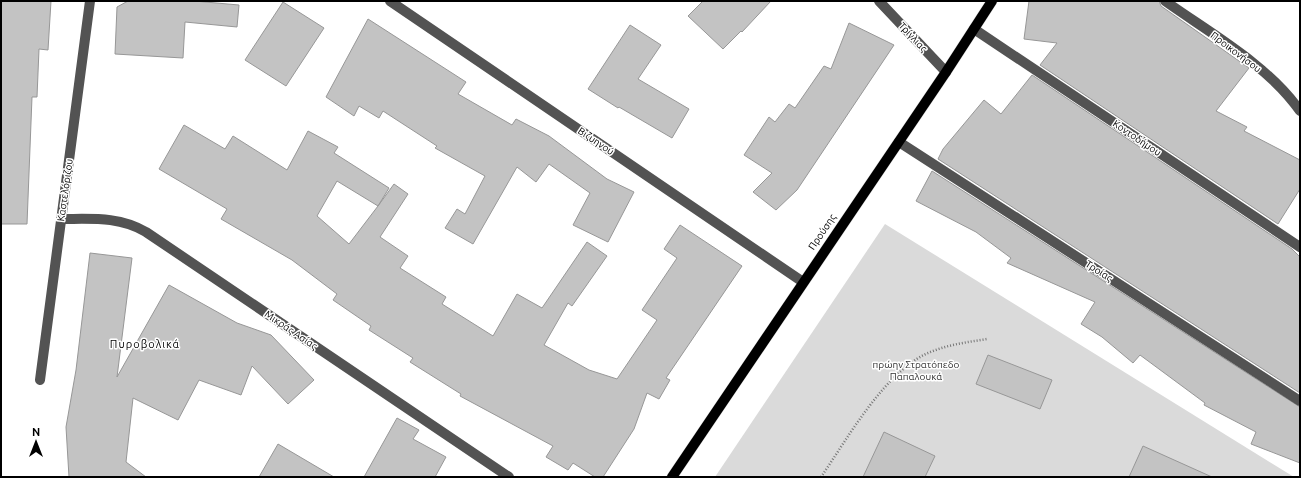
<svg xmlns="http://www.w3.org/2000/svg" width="1301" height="478" font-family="Ubuntu,sans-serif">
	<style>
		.green { fill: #dadada }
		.building { fill: #c3c3c3; stroke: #979797; fill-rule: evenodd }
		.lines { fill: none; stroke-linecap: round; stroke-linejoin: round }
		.major-casing { stroke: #dbdbdb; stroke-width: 11 }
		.path { stroke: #757575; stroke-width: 2.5; stroke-dasharray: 1 2; stroke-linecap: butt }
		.minor { stroke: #535353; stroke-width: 10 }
		.major { stroke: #000; stroke-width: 10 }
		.labels { text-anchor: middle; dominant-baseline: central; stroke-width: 3; stroke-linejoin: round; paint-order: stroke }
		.street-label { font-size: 10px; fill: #000; stroke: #fff }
		.park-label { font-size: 10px; fill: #313131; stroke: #fff }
		.neighbourhood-label { font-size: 11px; letter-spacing: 1px; fill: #000; stroke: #fff }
	</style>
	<rect width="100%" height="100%" fill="#fff"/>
	<path class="green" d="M885 224 1294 477H715Z"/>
	<path class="building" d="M1 1H51L48 50 39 49 37 97H32L27 224H1Z
		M128 1H194L239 5 237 27 185 22 183 58 115 54 117 7Z
		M703 1H771L742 32 741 31 723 49 688 16Z
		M1029 1H1159L1161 6 1249 68 1216 111 1247 127 1244 131 1300 160V189L1278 224 1040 65 1057 43 1024 39Z
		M283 2 324 28 286 86 245 60Z
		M368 19 466 82 458 94 512 125 516 119 549 136 607 179 634 192 608 242 573 225 590 193 549 164 536 182 517 167 473 244 445 228 457 209 465 214 485 176 435 148 437 146 383 111 379 118 359 106 354 116 326 97Z
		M849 23 894 45 797 190 776 210 753 192 772 173 744 155 769 117 775 122 789 104 795 108 824 66 831 69Z
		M630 25 661 45 638 79 689 109 672 138 619 107 618 108 588 89Z
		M1032 75 1292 249 1300 257V393L938 159 943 149 984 100 1001 114Z
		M184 125 225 149 233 136 287 170 308 131 338 147 334 153 389 188 378 206 394 184 408 194 380 237 408 256 400 268 446 297 442 304 493 336 517 294 542 308 587 242 607 256 572 306 568 303 544 345 589 370 617 379 657 320 642 310 677 258 664 249 680 225 742 266 666 378 670 380 659 399 647 393 634 429 603 477H595L573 463 568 470 546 457 553 446 460 396 461 394 410 362 413 358 369 330 371 326 333 300 337 294 292 260 221 219 227 209 159 169ZM337 181 378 206 349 244 317 216Z
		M932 171 1300 407V463L1251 444 1256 432 1204 405 1205 403 1140 355 1133 363 1102 337 1081 324 1095 302 1007 263 1011 258 976 232 916 201Z
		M90 253 132 258 117 377 169 285 237 323 271 335 314 380 288 404 252 366 241 395 199 380 178 420 133 398 126 462 146 477H69L66 427 76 370Z
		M988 355 1052 380 1040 409 976 384Z
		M397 418 419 430 413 439 446 457 435 477H364Z
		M884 432 935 456 925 477H863Z
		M278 444 334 477H259Z
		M1143 446 1212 477H1129Z"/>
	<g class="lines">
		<g class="major-casing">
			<path id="major" d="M672 477 946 72 992 1"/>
		</g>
		<path class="path" d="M821 477C848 438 887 367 933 351 951 344 969 342 987 339"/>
		<path class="minor" d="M390 1 803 282
			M879 1 946 72
			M1165 1C1210 33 1268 65 1300 111
			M974 29 1300 247
			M899 142 1300 401
			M61 219C91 219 119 216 146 232L509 477
			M40 380 90 1"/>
		<use href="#major" class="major"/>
	</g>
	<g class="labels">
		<g class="street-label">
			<text transform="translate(913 37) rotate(47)">Τρίγλιας</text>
			<text transform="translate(1236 52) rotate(37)">Προικονήσου</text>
			<text transform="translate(1137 138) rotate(34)">Κοντοδήμου</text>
			<text transform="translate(596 141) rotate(34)">Βιζυηνού</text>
			<text transform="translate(65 190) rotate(-82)">Καστελόριζου</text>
			<text transform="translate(822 232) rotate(-56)">Προύσης</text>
			<text transform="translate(1099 271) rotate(33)">Τροίας</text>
			<text transform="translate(291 330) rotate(34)">Μικράς Ασίας</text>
		</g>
		<g class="park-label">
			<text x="916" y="364">πρώην Στρατόπεδο<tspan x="916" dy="12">Παπαλουκά</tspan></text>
		</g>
		<g class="neighbourhood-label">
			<text x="145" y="344">Πυροβολικά</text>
		</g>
	</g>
	<rect width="1301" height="478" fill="none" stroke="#000000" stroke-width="4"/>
	<g transform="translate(36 442)" stroke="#ffffff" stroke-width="3" paint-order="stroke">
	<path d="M0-3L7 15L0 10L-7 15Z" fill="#000000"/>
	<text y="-6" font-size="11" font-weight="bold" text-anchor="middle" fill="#000000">N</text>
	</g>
</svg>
